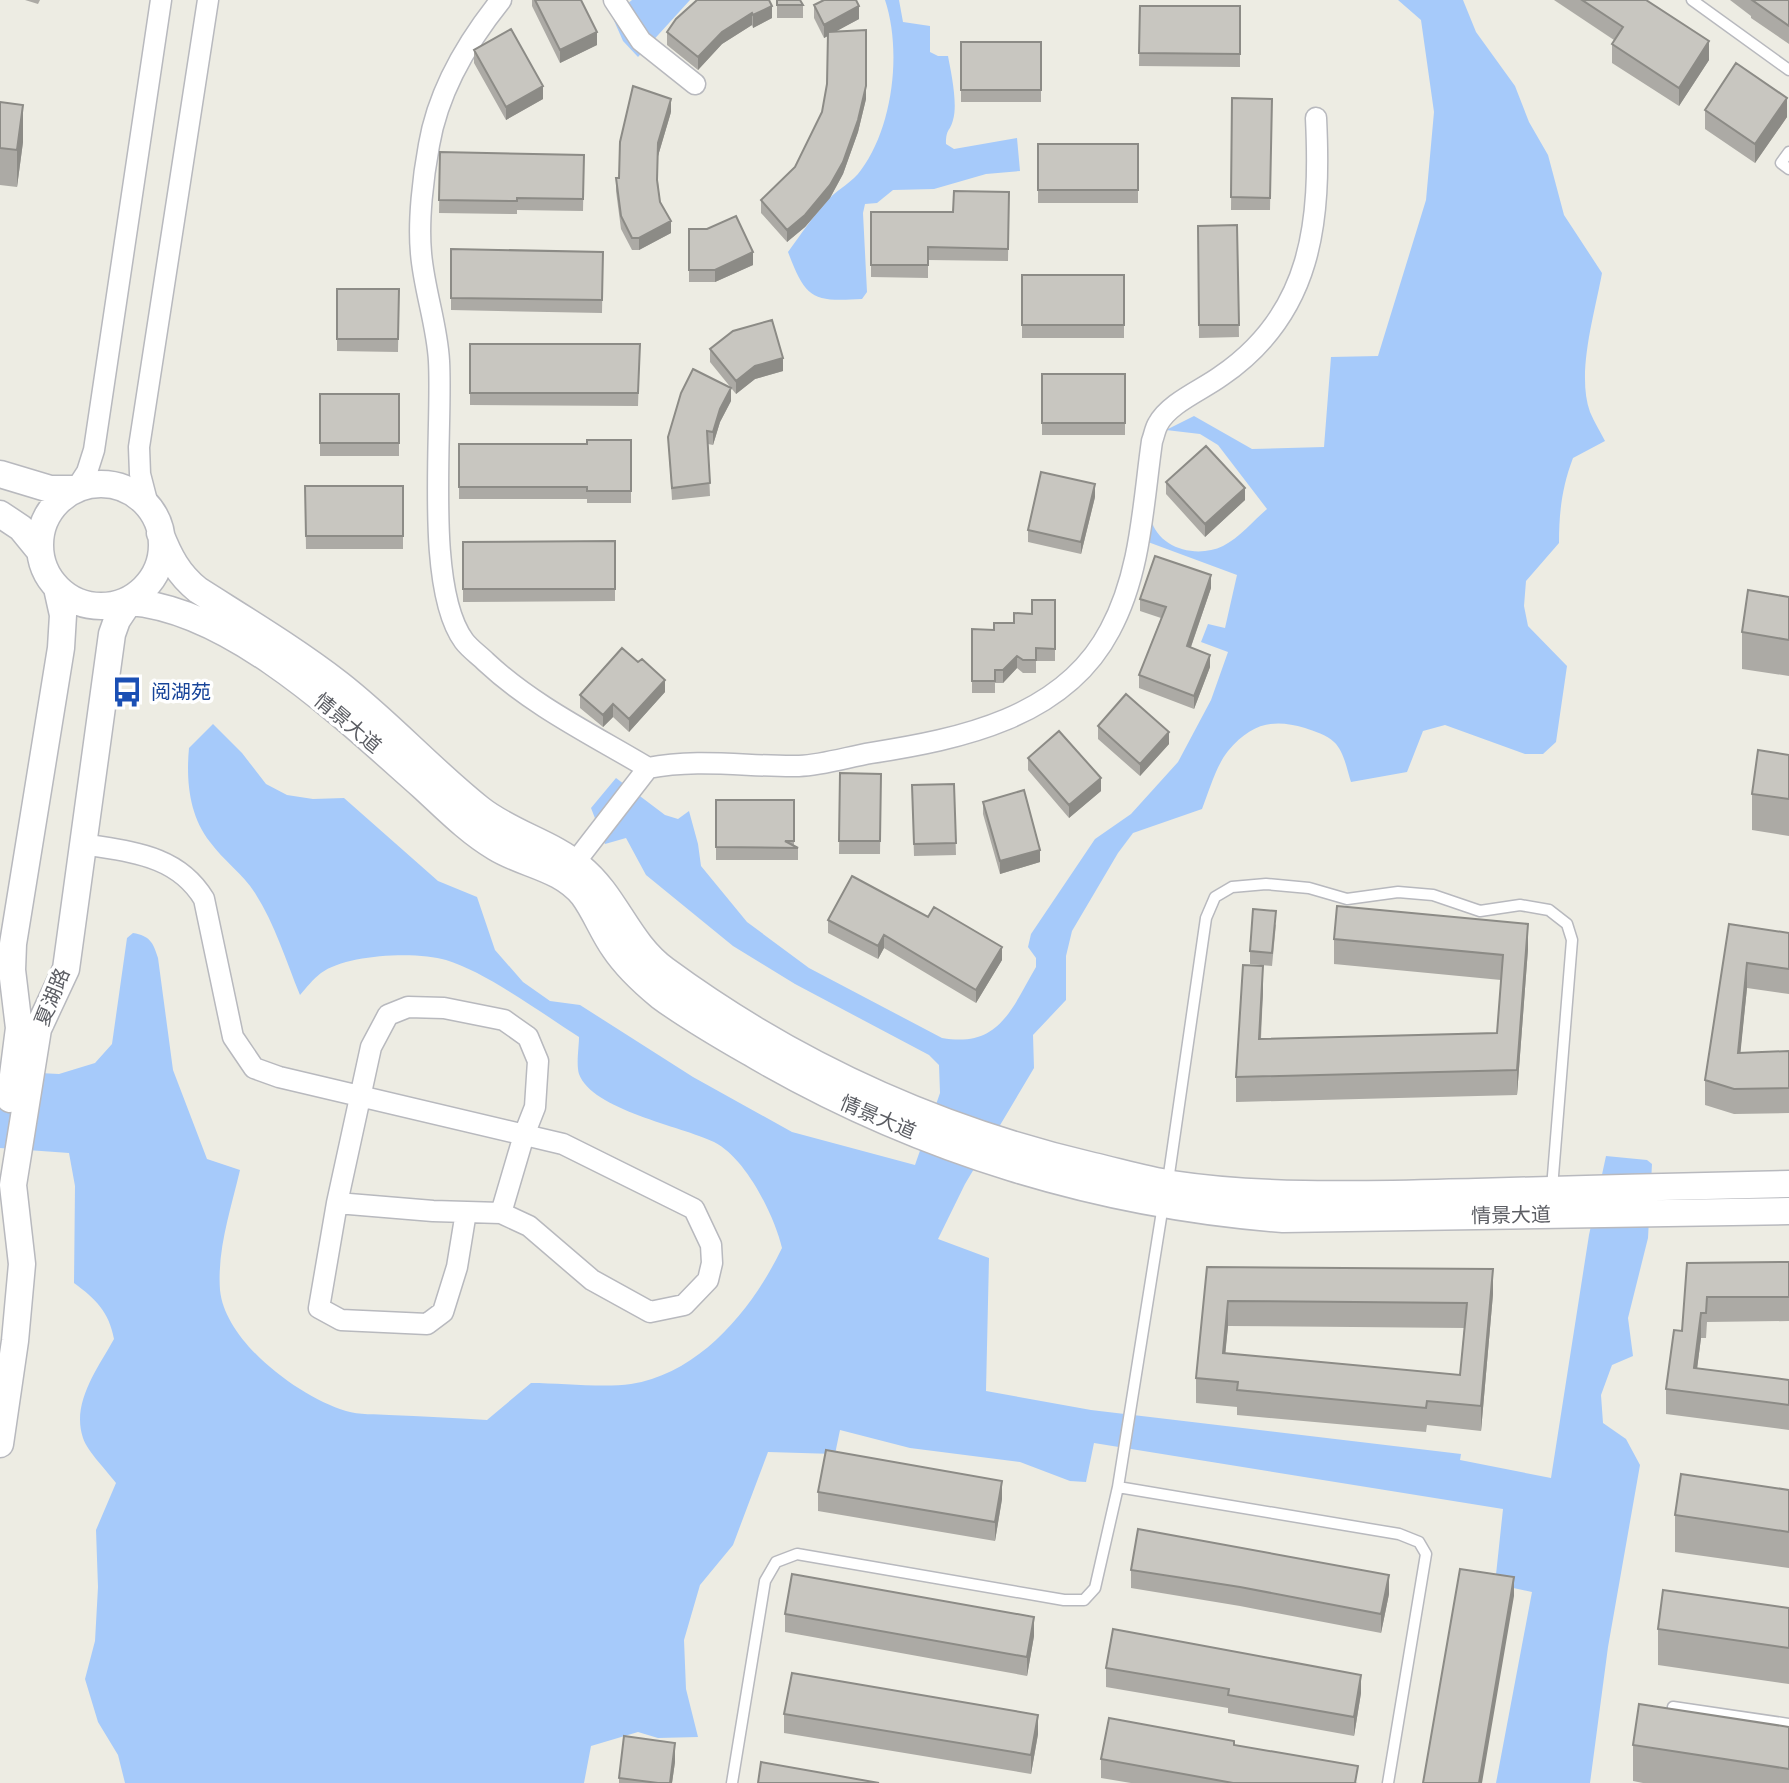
<svg xmlns="http://www.w3.org/2000/svg" width="1789" height="1783" font-family="Inter,'Noto Sans SC',sans-serif">
	<style>
		.water { fill: #a6cafa }
		.lines { fill: none; stroke-linecap: round; stroke-linejoin: round }
		.service-casing { stroke: #b8b9be; stroke-width: 13 }
		.minor-casing { stroke: #b8b9be; stroke-width: 23 }
		.tertiary-casing { stroke: #b8b9be; stroke-width: 29 }
		.service { stroke: #fff; stroke-width: 10 }
		.minor { stroke: #fff; stroke-width: 20 }
		.tertiary { stroke: #fff; stroke-width: 26 }
		.wall { fill: #acaaa5; fill-rule: evenodd }
		.shaded-wall { fill: #8c8b86 }
		.building { fill: #c8c6c0; stroke: #8c8b86; stroke-width: 2; fill-rule: evenodd }
		.labels { text-anchor: middle; dominant-baseline: central; stroke-width: 7; stroke-linejoin: round; paint-order: stroke }
		.transit-label { font-size: 20px; fill: #164399; stroke: #fff; text-anchor: start }
		.street-label { font-size: 20px; fill: #5b5d63; stroke: #fff }
	</style>
	<rect width="100%" height="100%" fill="#edece3"/>
	<path class="water" d="M632 0H690L638 57 623 41 612 16Z
		M885 0H899L903 22 930 26V52L938 56H948C951 72 958 104 953 120 950 132 946 128 946 144L954 149 1017 138 1020 171 986 174 934 189 893 190 877 203 865 204 863 213 867 292 862 299C812 302 806 299 788 252 801 234 814 215 829 199 839 188 853 182 861 170 893 127 902 51 885 0Z
		M1398 0H1463L1476 32 1515 86 1529 122 1548 155 1564 215 1602 273C1595 313 1576 373 1590 412 1594 422 1600 431 1605 441L1573 458C1562 487 1559 512 1559 543L1526 581 1524 606 1528 626 1567 666 1556 742 1543 754H1525L1445 725 1423 731 1407 772 1351 782C1347 770 1344 751 1334 742 1327 735 1314 731 1305 728 1272 718 1251 724 1228 751 1216 766 1209 791 1202 809L1133 833 1118 853 1072 931 1066 956V1000L1033 1035 1034 1068 965 1184 938 1239 989 1258 986 1391 1091 1410 1461 1454 1460 1460 1551 1478 1589 1235 1606 1156 1647 1160 1652 1164 1648 1238 1628 1318 1633 1356 1612 1365 1601 1395 1603 1423 1626 1439 1640 1465 1608 1647 1590 1783H1496L1532 1592 1495 1584 1503 1509 1094 1443 1086 1482 1070 1481 1020 1462 910 1448 840 1430 835 1454 768 1452 733 1545 700 1585 684 1640 686 1689 698 1737 658 1738 638 1732 591 1746 584 1783H125L118 1755 98 1722 85 1679 95 1641 98 1587 96 1530 116 1483C108 1472 87 1451 83 1438 71 1403 98 1368 114 1339 109 1312 96 1299 74 1283L75 1186 69 1153 0 1148V1071L59 1074 95 1063 112 1044 127 938 133 933C150 936 153 942 158 958L173 1070 207 1159 240 1170C231 1209 217 1249 220 1290 225 1342 299 1397 346 1411 359 1415 376 1414 389 1415 422 1416 454 1418 487 1420L531 1383C560 1383 604 1388 631 1384 701 1373 753 1308 782 1248 774 1215 746 1158 714 1142 681 1126 592 1110 579 1074 576 1064 579 1047 579 1037 543 1014 486 972 446 960 417 951 346 954 321 973 313 979 306 988 300 995 286 961 275 924 255 893 243 874 223 860 210 842 189 815 186 780 189 748L213 724 242 753 266 784 287 795 313 799 344 798 438 881 477 897 495 950 523 982 550 1001 580 1005 693 1077 792 1132 915 1165 940 1093 939 1065 929 1055 795 984 733 946 646 875 626 838 605 844 591 808 616 778 665 815 678 819 689 811 698 844 701 866 747 922 809 968 942 1038C999 1048 1011 1010 1036 967V958L1028 947 1031 934 1095 839 1131 814 1178 762 1211 700 1228 652 1201 642 1208 624 1225 628 1237 575 1148 542 1151 519C1158 548 1196 559 1223 546 1239 538 1254 520 1267 509L1218 445 1200 434 1166 430 1194 416 1252 449 1324 447 1331 357 1378 356 1426 200 1434 112 1421 20Z"/>
	<g class="lines">
		<g class="service-casing">
			<path id="service" d="M1692 0 1789 70
				M1789 152 1781 163 1789 169
				M1168 1181 1206 918 1215 897 1232 887 1266 884 1309 888 1347 899 1398 892 1433 895 1480 911 1520 905 1549 910 1567 924 1572 940 1552 1188
				M1118 1487 1163 1205
				M1673 1707 1789 1724
				M732 1783 765 1581 776 1562 797 1554 1064 1600H1084L1095 1588 1118 1487 1399 1534 1419 1542 1426 1554 1388 1783"/>
		</g>
		<g class="minor-casing">
			<path id="minor" d="M501 0C468 41 438 92 429 145 423 177 418 221 421 253 424 290 437 324 439 361 443 430 424 587 464 641 470 649 479 655 486 662 533 706 593 735 648 768
				M614 0 641 41 695 84
				M76 489 87 472 94 450 161 0
				M148 505 140 474 139 447 208 0
				M83 844C129 852 177 854 204 899L233 1037 254 1068 279 1077 563 1144 694 1209 711 1245 712 1263 708 1280 684 1305 650 1312 592 1280 529 1226 501 1213 433 1211 337 1203
				M566 874 648 768C698 758 749 767 799 766 823 765 848 757 871 753 960 739 1064 718 1110 630 1141 573 1143 504 1152 441 1154 436 1155 429 1158 424 1169 403 1202 390 1221 376 1313 313 1321 221 1316 118
				M466 1212 457 1267 443 1312 427 1324 341 1320 319 1308 337 1203 371 1047 388 1015 408 1007 444 1008 504 1020 528 1037 538 1061 535 1107 524 1135 501 1213"/>
		</g>
		<g class="tertiary-casing">
			<path id="tertiary" d="M0 474 50 489H76
				M40 545a61 61 0 1 1 122 0a61 61 0 1 1-122 0Z
				M0 514 21 528 39 550
				M160 533C169 556 178 574 198 590 245 620 295 650 339 684 389 723 431 770 480 809 510 833 554 844 580 867 616 896 627 942 665 970 793 1064 939 1130 1093 1166 1119 1172 1145 1180 1172 1184 1272 1199 1375 1194 1476 1192 1580 1189 1685 1186 1789 1184
				M129 602C233 609 347 720 422 786 445 807 468 831 495 847 524 865 560 867 583 895 595 911 602 931 614 948 626 966 643 982 660 996 691 1019 725 1038 758 1057 919 1150 1098 1205 1283 1219L1789 1211
				M10 1099 19 1028 12 970 13 944 61 648 63 615 57 588
				M0 1444 15 1341 22 1264 13 1185 38 1029 66 969 112 634 117 620 129 602"/>
		</g>
		<use href="#service" class="service"/>
		<use href="#minor" class="minor"/>
		<use href="#tertiary" class="tertiary"/>
	</g>
	<path class="wall" d="M25 0H40L38 4Z
		M532 0H581L597 45 560 63 532 6Z
		M697 0 772 18 753 28 752 25 722 44 698 70 667 45V32Z
		M777 0 803 5V18H777Z
		M1554 0H1646L1709 60 1679 106 1612 63V44L1614 40Z
		M1730 0H1789V44L1751 18V16Z
		M814 5 859 19 836 31 866 99 858 132 843 174 830 198 805 227 787 242 761 213V200L795 167 822 112 827 84 828 36 824 38 814 18Z
		M1140 6H1240V67L1139 66Z
		M961 42H1041V102H961Z
		M474 50 543 99 506 120 474 63Z
		M1232 98 1272 99 1270 210H1231Z
		M0 102 23 142 17 187 0 185Z
		M1705 110 1787 117 1755 163 1705 129Z
		M671 112 658 156V182L660 202 671 233 639 250H632L621 229 616 191V178H619Z
		M1038 144H1138V203H1038Z
		M440 152 584 155 583 211 517 210V214L439 213Z
		M1009 192 1008 261 928 260V278L871 277V212H953Z
		M1237 225 1239 337 1199 338 1198 226Z
		M689 229 753 265 715 282H689Z
		M451 249 603 252 602 313 451 310Z
		M1022 275H1124V338H1022Z
		M337 289H399L398 352 337 351Z
		M470 344H640L638 406 470 405Z
		M710 349 783 371 755 379 736 394 710 362Z
		M1042 374H1125V435H1042Z
		M320 394H399V456H320Z
		M731 401 720 422 713 445 708 444 710 496 672 500 668 437Z
		M631 440V503H587V499H459V444H587Z
		M1166 482 1245 500 1205 537 1166 494Z
		M305 486H403V549H306Z
		M1095 497 1081 554 1028 542V530Z
		M615 541V601L463 602V542Z
		M1211 588 1191 647 1210 667 1194 709 1139 688V675L1161 618 1140 611V599Z
		M1789 597V676L1742 669V632Z
		M1055 600V661H1036V673H1023L1017 668 1003 683H995V693H972V629L994 630 1014 623Z
		M665 692 629 732 613 717 603 727 580 708V695Z
		M1098 726 1169 744 1140 776 1098 739Z
		M1789 755V836L1752 830V794Z
		M1028 758 1101 791 1069 818 1028 770Z
		M840 773 881 774 880 854H839Z
		M954 784 956 855 914 856 912 785Z
		M716 800H794V845L798 848V860H716Z
		M983 802 1040 862 1000 874 983 814Z
		M828 920 1002 960 976 1003 884 948 878 959 828 933Z
		M1276 924 1272 966 1250 964V951Z
		M1729 924 1789 933V994L1747 988 1740 1053 1789 1051V1113L1734 1114 1705 1105V1080Z
		M1334 939 1528 949 1517 1095 1236 1102V1077L1263 991 1261 1039 1497 1033 1501 980 1334 964Z
		M1789 1262V1321L1707 1322 1706 1338H1701L1697 1368 1789 1380V1430L1666 1414V1389L1682 1331 1687 1263Z
		M1207 1267 1493 1294 1481 1431 1427 1425 1426 1432 1237 1415V1407L1196 1403V1378ZM1228 1326 1464 1328 1460 1375 1225 1353Z
		M1789 1490V1568L1675 1552V1515Z
		M818 1492 1002 1499 995 1541 818 1511Z
		M1131 1570 1389 1594 1381 1633 1240 1606 1131 1588Z
		M1789 1608V1684L1658 1665V1629Z
		M785 1614 1034 1636 1027 1676 785 1632Z
		M1106 1668 1361 1693 1354 1736 1228 1713V1708L1106 1687Z
		M784 1714 1038 1734 1031 1774 784 1733Z
		M1789 1727V1783H1643L1633 1781V1745Z
		M1234 1745 1358 1783H1131L1101 1778V1759Z
		M675 1762 672 1783H619V1778Z"/>
	<path class="shaded-wall" d="M772 6V18L753 28V15Z
		M859 6V19L824 38V25Z
		M752 13V25L722 44 698 70V57L722 32Z
		M866 30V99L858 132 843 174 830 198 805 227 787 242V230Z
		M597 32V45L560 63V50Z
		M1709 41V60L1679 106V88Z
		M543 86V99L506 120V107Z
		M1787 98V117L1755 163V144Z
		M671 99V112L658 156V143Z
		M23 105V142L17 187V150Z
		M671 221V233L639 250V238Z
		M753 252V265L715 282V270Z
		M783 358V371L755 379 736 394V381L755 366Z
		M731 388V401L720 422 713 445V432L720 409Z
		M1095 484V497L1081 554V542Z
		M1245 488V500L1205 537V524Z
		M1211 575V588L1187 658V646Z
		M1210 655V667L1194 709V696Z
		M1017 656V668L1003 683V670Z
		M665 680V692L629 732V719Z
		M613 704V717L603 727V715Z
		M1169 732V744L1140 776V764Z
		M1101 778V791L1069 818V805Z
		M1040 850V862L1000 874V861Z
		M1528 924V949L1517 1095V1070Z
		M884 935V948L878 959V946Z
		M1002 947V960L976 1003V990Z
		M1747 963V988L1738 1077V1053Z
		M1263 966V991L1259 1064V1039Z
		M1493 1269V1294L1481 1431V1406Z
		M1228 1301V1326L1223 1378V1353Z
		M1701 1313V1338L1694 1393V1368Z
		M1002 1481V1499L995 1541V1522Z
		M1389 1575V1594L1381 1633V1614Z
		M1514 1577V1596L1482 1783H1479Z
		M1034 1617V1636L1027 1676V1657Z
		M1361 1675V1693L1354 1736V1717Z
		M1038 1715V1734L1031 1774V1755Z
		M675 1743V1762L672 1783H670Z"/>
	<path class="building" d="M535 0H581L597 32 560 50Z
		M697 0H769L772 6 753 15 752 13 722 32 698 57 667 32 676 19Z
		M777 0H800L803 5H777Z
		M824 0H856L859 6 824 25 814 5Z
		M1582 0H1646L1709 41 1679 88 1612 44 1623 27Z
		M1752 0H1789V26Z
		M1140 6H1240V54L1139 53Z
		M511 29 543 86 506 107 474 50Z
		M866 30V86L858 120 843 162 830 185 805 215 787 230 761 200 795 167 822 112 827 84 828 32Z
		M961 42H1041V90H961Z
		M1736 63 1787 98 1755 144 1705 110Z
		M633 86 671 99 658 143 657 180 660 202 671 221 639 238H632L621 216 616 178H619L620 142Z
		M1232 98 1272 99 1270 198 1231 197Z
		M0 102 23 105 17 150 0 148Z
		M1038 144H1138V190H1038Z
		M440 152 584 155 583 199 517 198V201L439 200Z
		M954 191 1009 192 1008 249 928 247V265H871V212H953Z
		M736 216 753 252 715 270H689V229H707Z
		M1237 225 1239 325H1199L1198 226Z
		M451 249 603 252 602 300 451 298Z
		M1022 275H1124V325H1022Z
		M337 289H399L398 339H337Z
		M772 320 783 358 755 366 736 381 710 349 733 331Z
		M470 344H640L638 393H470Z
		M693 369 731 388 720 409 713 432 707 431 710 483 672 488 668 437 681 393Z
		M1042 374H1125V423H1042Z
		M320 394H399V443H320Z
		M587 440H631V491H587V487H459V444H587Z
		M1206 446 1245 488 1205 524 1166 482Z
		M1041 472 1095 484 1081 542 1028 530Z
		M305 486H403V536H306Z
		M615 541V589H463V542Z
		M1155 556 1211 575 1187 646 1210 655 1194 696 1139 675 1166 607 1140 599Z
		M1748 590 1789 597V640L1742 632Z
		M1032 600H1055V649L1036 648V660H1023L1017 656 1003 670H995V681H972V629L994 630V623H1014V613L1032 614Z
		M622 648 638 662 642 659 665 680 629 719 613 704 603 715 580 695Z
		M1126 694 1169 732 1140 764 1098 726Z
		M1059 731 1101 778 1069 805 1028 758Z
		M1758 750 1789 755V799L1752 794Z
		M840 773 881 774 880 841H839Z
		M954 784 956 843 914 844 912 785Z
		M1024 790 1040 850 1000 861 983 802Z
		M716 800H794V841H785L798 848 716 847Z
		M852 876 928 917 934 907 1002 947 976 990 884 935 878 946 828 920Z
		M1337 906 1528 924 1517 1070 1236 1077 1243 965 1263 966 1259 1039 1497 1033 1503 955 1334 939Z
		M1253 909 1276 911 1272 953 1250 951Z
		M1729 924 1789 933V969L1747 963 1738 1053 1789 1051V1088L1734 1089 1705 1080Z
		M1789 1262V1297H1707L1706 1313H1701L1694 1368 1789 1380V1405L1666 1389 1674 1330 1682 1331 1687 1263Z
		M1207 1267 1493 1269 1481 1406 1427 1401 1426 1408 1237 1390 1238 1382 1196 1378ZM1228 1301 1467 1303 1460 1375 1223 1353Z
		M826 1450 1002 1481 995 1522 818 1492Z
		M1681 1474 1789 1490V1532L1675 1515Z
		M1138 1529 1389 1575 1381 1614 1240 1587 1131 1570Z
		M1460 1569 1514 1577 1479 1783H1423Z
		M792 1574 1034 1617 1027 1657 785 1614Z
		M1663 1590 1789 1608V1648L1658 1629Z
		M1113 1629 1361 1675 1354 1717 1228 1695 1229 1689 1106 1668Z
		M792 1673 1038 1715 1031 1755 784 1714Z
		M1639 1704 1789 1727V1769L1633 1745Z
		M1109 1718 1234 1741V1745L1358 1766 1355 1783H1233L1101 1759Z
		M624 1736 675 1743 670 1783H658L619 1778Z
		M761 1762 879 1783H758Z"/>
	<defs>
		<g id="bus-bare" transform="scale(2.4)"><path d="M-5-6H5V4H4V6H2V4H-2V6H-4V4H-5ZM-3.5-4V0h7V-4ZM-3.5 1.2v1.5H-2V1.2ZM2 1.2v1.5H3.5V1.2Z" fill="#1a4fb4" stroke="#fff" stroke-width="2.5" paint-order="stroke"/></g>
	</defs>
	<g fill-rule="evenodd">
		<use href="#bus-bare" x="127" y="692"/>
	</g>
	<g class="labels">
		<g class="transit-label">
			<text x="151" y="692">阅湖苑</text>
		</g>
		<g class="street-label">
			<text transform="translate(348 723) rotate(40)">情景大道</text>
			<text transform="translate(52 997) rotate(-68)">夏湖路</text>
			<text transform="translate(878 1117) rotate(23)">情景大道</text>
			<text transform="translate(1511 1215) rotate(-1)">情景大道</text>
		</g>
	</g>
</svg>
